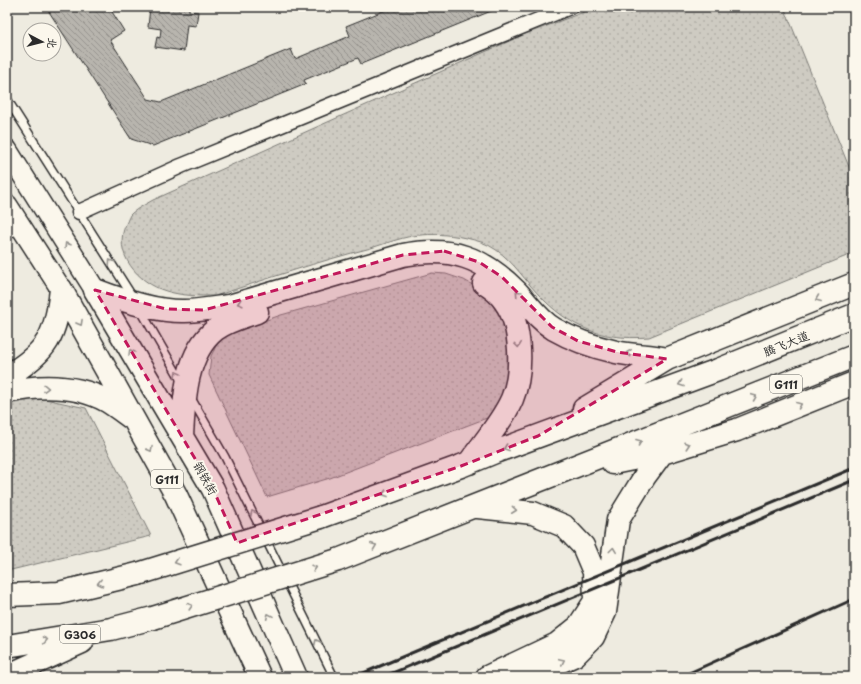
<svg xmlns="http://www.w3.org/2000/svg" width="861" height="684" font-family="'Playpen Sans','LXGW WenKai TC',sans-serif">
	<style>
		.grass { fill: url(#grass-dots); stroke: #7c7b76 }
		.building { fill: url(#building-back-hatch); stroke: #2b2b2b }
		.lines { fill: none; stroke-linecap: round; stroke-linejoin: round }
		.lane-casing { stroke: #2b2b2b; stroke-width: 10 }
		.street-casing { stroke: #2b2b2b; stroke-width: 17 }
		.secondary-casing { stroke: #2b2b2b; stroke-width: 23 }
		.highway-casing { stroke: #2b2b2b; stroke-width: 25 }
		.lane { stroke: #fbf7ec; stroke-width: 7 }
		.street { stroke: #fbf7ec; stroke-width: 14 }
		.secondary { stroke: #fbf7ec; stroke-width: 20 }
		.highway { stroke: #fbf7ec; stroke-width: 22 }
		.rail { stroke: #2b2b2b; stroke-width: 3 }
		.highway-bridge-casing { stroke: #2b2b2b; stroke-width: 25; stroke-linecap: butt }
		.highway-bridge { stroke: #fbf7ec; stroke-width: 22 }
		.oneway { stroke: #93918c }
		.marked { fill: #c2185b; fill-opacity: 0.2; stroke: #c2185b; stroke-width: 3; stroke-dasharray: 8 5; stroke-linejoin: round }
		.labels { text-anchor: middle; dominant-baseline: central; stroke-width: 4; stroke-linejoin: round; paint-order: stroke }
		.shield { fill: #fbf7ec; stroke: #696865; stroke-width: 1 }
		.shield-label { font-size: 11px; font-weight: bold; fill: #2b2b2b }
		.street-label { font-size: 12px; fill: #2b2b2b; stroke: #fbf7ec }
	</style>
	<defs>
		<pattern id="grass-dots" width="8" height="8" patternUnits="userSpaceOnUse"><rect width="8" height="8" fill="#cecbc2"/><path d="M2 2h.1M6 6h.1" fill="none" stroke="#b1aea7" stroke-width="1.8" stroke-linecap="round"/></pattern>
		<pattern id="building-back-hatch" width="6" height="6" patternUnits="userSpaceOnUse"><rect width="6" height="6" fill="#b8b5ae"/><path d="M-1 5l2 2M0 0l6 6M5-1l2 2" fill="none" stroke="#96938e"/></pattern>
	</defs>
	<rect width="100%" height="100%" fill="#eeebe0"/>
	<filter id="ink" filterUnits="userSpaceOnUse"><feTurbulence type="fractalNoise" baseFrequency=".025" numOctaves="2"/><feDisplacementMap in="SourceGraphic" scale="8" xChannelSelector="R" yChannelSelector="G"/><feConvolveMatrix kernelMatrix="1 2 1 2 8 2 1 2 1" color-interpolation-filters="sRGB"/></filter>
	<g filter="url(#ink)">
		<path class="grass" d="M597 7H784L854 179V253L649 337C597 341 564 325 530 285 516 268 503 250 481 242 462 236 441 233 421 235 405 236 387 243 371 248 319 261 267 279 215 296 198 296 182 296 166 291 138 283 112 253 126 224 128 220 129 215 132 213 138 208 146 204 153 200L523 35Z
			M432 273 446 274 464 280 483 291 501 312 512 343 508 388 492 416 330 478 267 497 209 375 211 356 219 340 238 330 281 315Z
			M36 397 86 408 151 536 7 571V401Z"/>
		<path class="building" d="M46 7H109L124 31 110 40 148 99 161 102 291 49 295 59 350 36 346 26 393 7H501L361 64 358 58 304 80 306 84 153 146 131 139Z
			M150 7H189V11L198 12 196 26 187 25 184 51 155 47 157 37 160 38 161 29 148 27Z"/>
		<g class="lines">
			<g class="lane-casing">
				<path id="lane" d="M7 99 134 299
					M140 309 182 382
					M191 398 225 457 334 677"/>
			</g>
			<g class="street-casing">
				<path id="street" d="M79 212 181 166 570 7
					M7 232 19 224"/>
			</g>
			<g class="secondary-casing">
				<path id="secondary" d="M7 150 95 290
					M7 205 61 289"/>
			</g>
			<g class="highway-casing">
				<path id="highway" d="M61 289 176 495 260 677
					M95 290C121 300 157 312 185 311 200 311 214 308 229 306L403 255C451 246 483 257 517 292 529 305 539 320 554 329 573 340 594 347 616 352 633 356 650 355 667 359
					M95 290 213 489 296 677
					M7 376C48 352 56 335 61 289
					M7 392C40 385 77 385 107 401 115 406 123 412 130 417
					M584 409 667 359 854 284
					M182 436C184 402 185 354 215 330 228 320 243 317 257 312
					M469 463C483 443 502 422 512 399 523 373 522 325 505 302 500 294 492 288 484 283
					M613 463 662 453 737 430 854 383
					M478 507 533 513 564 526 583 546 594 572 595 601 578 627 557 644 487 677
					M321 517 461 466 495 452 718 370 854 315
					M338 560 854 356
					M7 595 59 593 138 574
					M7 646 111 629 153 618
					M7 676 82 642
					M526 677 575 655 593 637 605 612 618 520 645 476 662 453"/>
			</g>
			<use href="#lane" class="lane"/>
			<use href="#street" class="street"/>
			<use href="#secondary" class="secondary"/>
			<use href="#highway" class="highway"/>
			<path class="rail" d="M354 677 854 468
				M383 677 854 480
				M680 677 854 599"/>
			<g class="highway-bridge-casing">
				<path id="highway-bridge" d="M138 574 321 517
					M153 618 338 560"/>
			</g>
			<use href="#highway-bridge" class="highway-bridge"/>
		</g>
		<defs><path id="oneway-chevron" d="M-2-3.5L2.5 0L-2 3.5" fill="none" stroke-width="1.6" stroke-linecap="round" stroke-linejoin="round"/></defs>
		<g class="oneway">
			<use href="#oneway-chevron" transform="translate(67 245) rotate(-122)"/>
			<use href="#oneway-chevron" transform="translate(111 262) rotate(-123)"/>
			<use href="#oneway-chevron" transform="translate(518 293) rotate(-133)"/>
			<use href="#oneway-chevron" transform="translate(818 299) rotate(158)"/>
			<use href="#oneway-chevron" transform="translate(240 303) rotate(164)"/>
			<use href="#oneway-chevron" transform="translate(80 323) rotate(61)"/>
			<use href="#oneway-chevron" transform="translate(518 345) rotate(84)"/>
			<use href="#oneway-chevron" transform="translate(131 352) rotate(-121)"/>
			<use href="#oneway-chevron" transform="translate(629 353) rotate(-175)"/>
			<use href="#oneway-chevron" transform="translate(177 374) rotate(-120)"/>
			<use href="#oneway-chevron" transform="translate(681 384) rotate(160)"/>
			<use href="#oneway-chevron" transform="translate(46 388) rotate(1)"/>
			<use href="#oneway-chevron" transform="translate(754 397) rotate(-22)"/>
			<use href="#oneway-chevron" transform="translate(799 405) rotate(-22)"/>
			<use href="#oneway-chevron" transform="translate(639 442) rotate(-21)"/>
			<use href="#oneway-chevron" transform="translate(687 445) rotate(-18)"/>
			<use href="#oneway-chevron" transform="translate(506 448) rotate(160)"/>
			<use href="#oneway-chevron" transform="translate(150 449) rotate(61)"/>
			<use href="#oneway-chevron" transform="translate(385 494) rotate(160)"/>
			<use href="#oneway-chevron" transform="translate(514 510) rotate(6)"/>
			<use href="#oneway-chevron" transform="translate(253 513) rotate(-117)"/>
			<use href="#oneway-chevron" transform="translate(374 546) rotate(-21)"/>
			<use href="#oneway-chevron" transform="translate(613 550) rotate(-83)"/>
			<use href="#oneway-chevron" transform="translate(177 562) rotate(163)"/>
			<use href="#oneway-chevron" transform="translate(314 568) rotate(-17)"/>
			<use href="#oneway-chevron" transform="translate(100 583) rotate(167)"/>
			<use href="#oneway-chevron" transform="translate(190 606) rotate(-17)"/>
			<use href="#oneway-chevron" transform="translate(269 616) rotate(-114)"/>
			<use href="#oneway-chevron" transform="translate(45 640) rotate(-10)"/>
			<use href="#oneway-chevron" transform="translate(317 642) rotate(-115)"/>
			<use href="#oneway-chevron" transform="translate(562 661) rotate(-25)"/>
		</g>
	</g>
	<path class="marked" d="M444 251 479 262 502 277 552 327 578 341 617 352 667 359 538 436 461 466 237 543 213 489 95 290 166 309 204 310 403 255Z"/>
	<g class="labels">
		<g class="shield">
			<rect x="770" y="375" width="32" height="18" rx="3"/>
			<rect x="151" y="470" width="32" height="18" rx="3"/>
			<rect x="60" y="625" width="40" height="18" rx="3"/>
		</g>
		<g class="shield-label">
			<text x="786" y="384">G111</text>
			<text x="167" y="479">G111</text>
			<text x="80" y="634">G306</text>
		</g>
		<g class="street-label">
			<text transform="translate(786 343) rotate(-22)">腾飞大道</text>
			<text transform="translate(206 478) rotate(61)">钢铁街</text>
		</g>
	</g>
	<rect width="861" height="684" fill="none" stroke="#fbf7ec" stroke-width="24"/>
	<rect x="12" y="12" width="837" height="660" fill="none" stroke="#2b2b2b" stroke-width="1.5" filter="url(#ink)"/>
	<g transform="translate(42 42) rotate(97)"><circle r="19" fill="#fbf7ec" stroke="#a8a59f"/>
	<path d="M0-3L7 15L0 10L-7 15Z" fill="#2b2b2b"/>
	<text y="-6" font-size="11" font-weight="bold" text-anchor="middle" fill="#2b2b2b">北</text>
	</g>
</svg>
